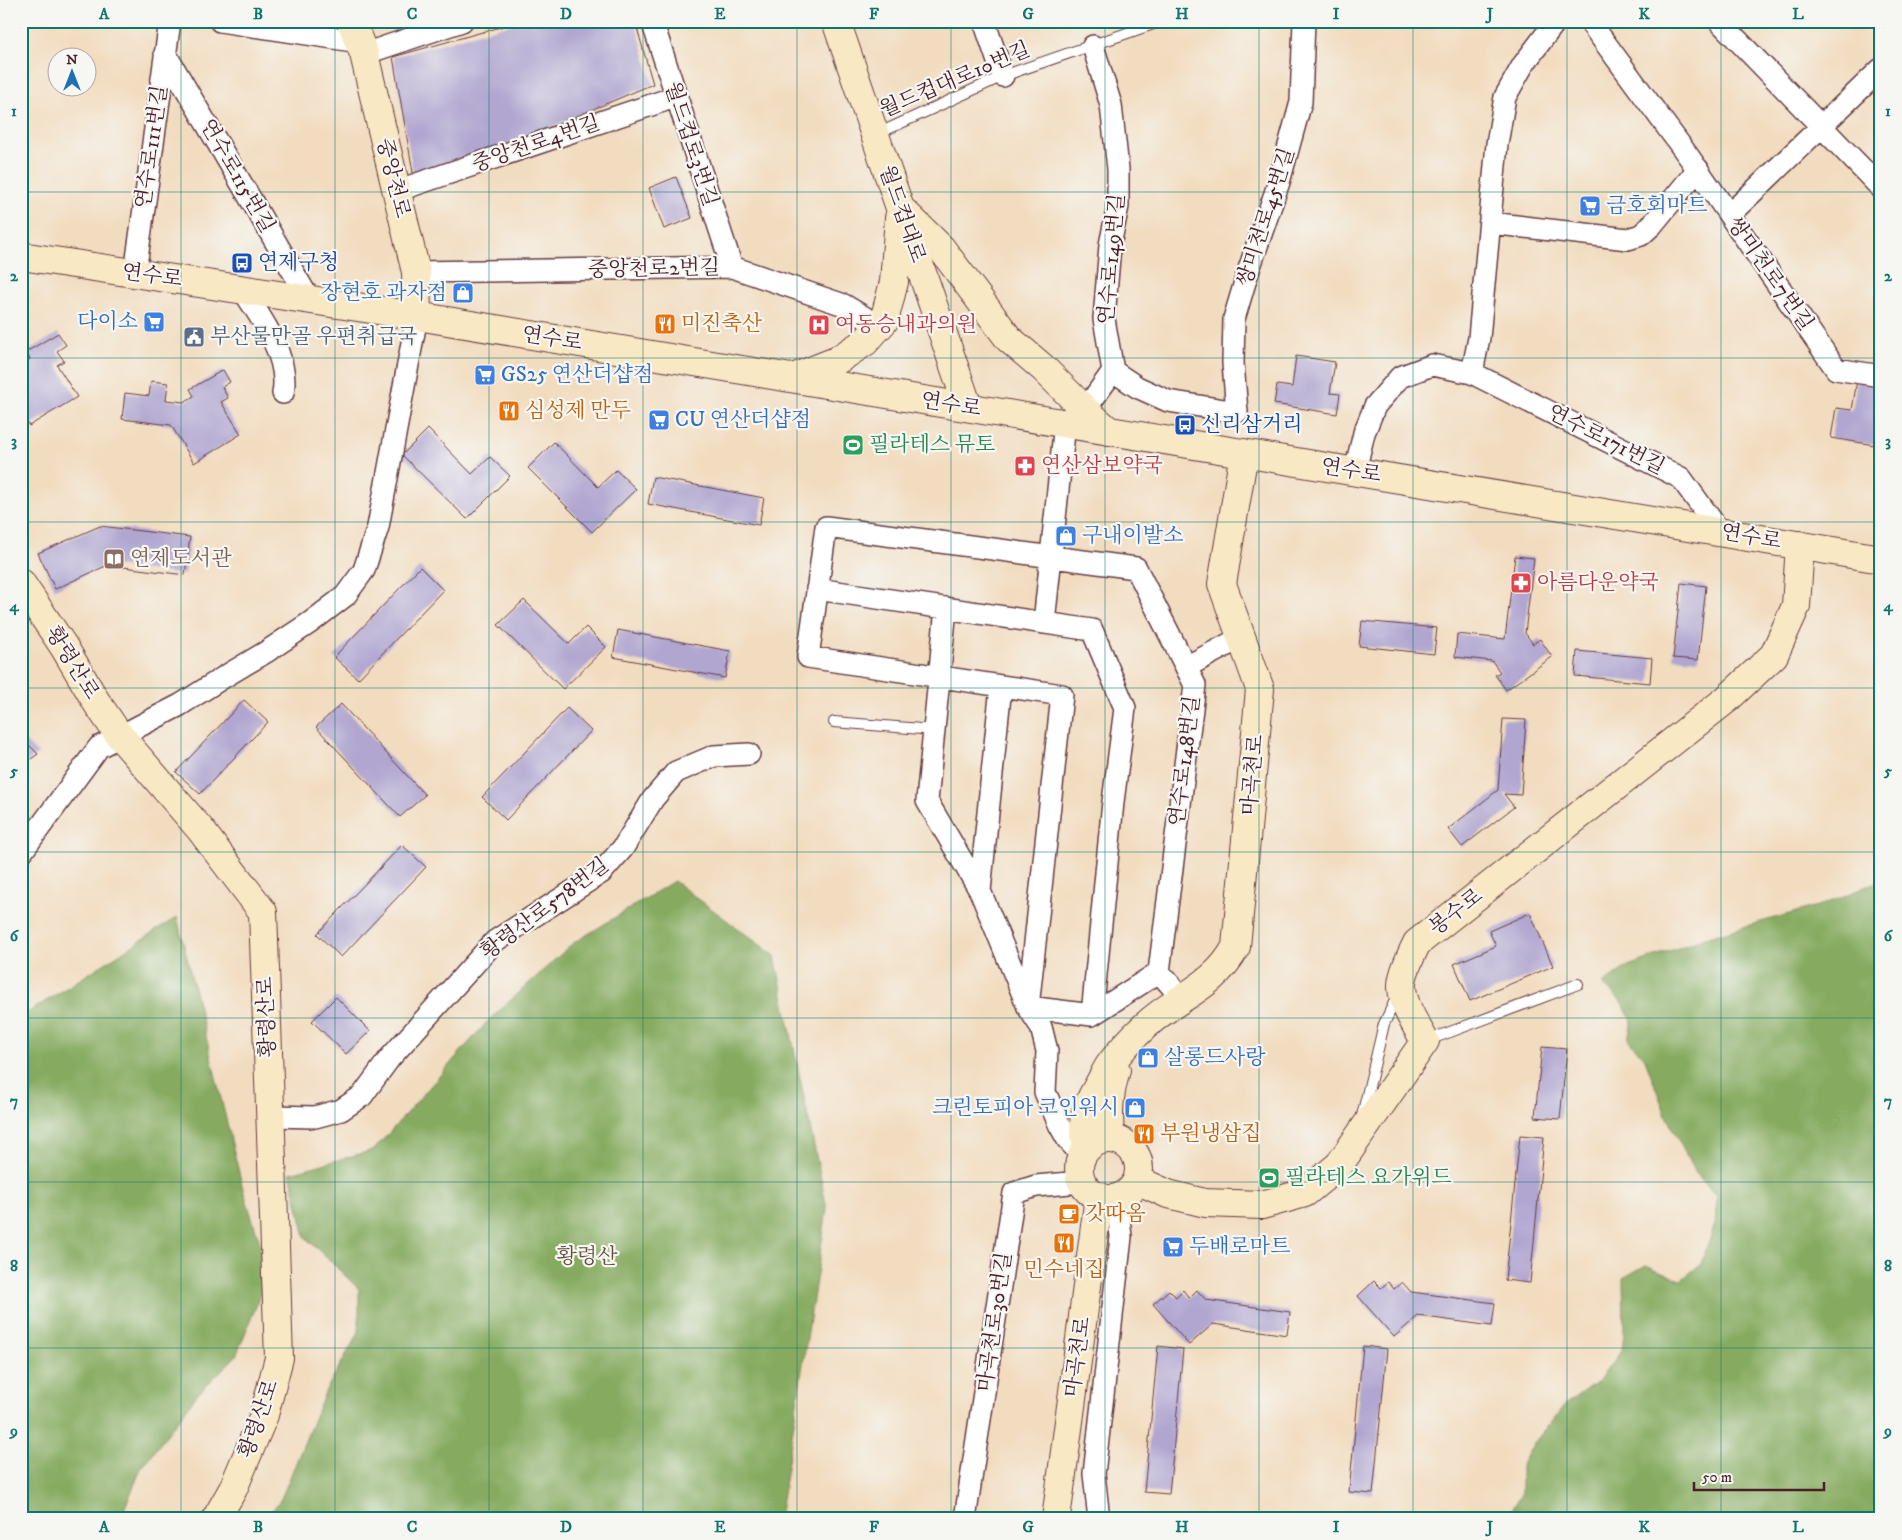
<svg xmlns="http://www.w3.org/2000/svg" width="1902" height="1540" font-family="'IM FELL DW Pica','Noto Serif KR',serif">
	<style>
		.forest { fill: #86ab60; stroke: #686546 }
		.building { fill: #b0a6d0 }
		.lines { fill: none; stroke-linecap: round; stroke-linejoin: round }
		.lane-casing { stroke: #633b41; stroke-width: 12 }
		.street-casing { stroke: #633b41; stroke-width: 24 }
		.secondary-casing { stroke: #633b41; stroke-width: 30 }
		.lane { stroke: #fff; stroke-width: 10 }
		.street { stroke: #fff; stroke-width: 21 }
		.secondary { stroke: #f8e8c3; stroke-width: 28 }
		.grid { fill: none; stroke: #0f766e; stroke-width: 1; stroke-opacity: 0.55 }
		.labels { text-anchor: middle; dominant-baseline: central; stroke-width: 4.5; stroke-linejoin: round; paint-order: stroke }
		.street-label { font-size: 21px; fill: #4a1f2b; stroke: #f6f6f2 }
		.shop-label { font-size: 21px; fill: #366cbe; stroke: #f6f6f2; text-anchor: start }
		.transit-label { font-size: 21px; fill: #164399; stroke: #f6f6f2; text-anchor: start }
		.food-label { font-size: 21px; fill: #c56008; stroke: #f6f6f2; text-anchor: start }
		.health-label { font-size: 21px; fill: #be3a42; stroke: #f6f6f2; text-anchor: start }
		.service-label { font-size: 21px; fill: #4e5e75; stroke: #f6f6f2; text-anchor: start }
		.leisure-label { font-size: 21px; fill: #27864d; stroke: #f6f6f2; text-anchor: start }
		.education-label { font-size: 21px; fill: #785e54; stroke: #f6f6f2; text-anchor: start }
		.park-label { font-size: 21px; fill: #66513f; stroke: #f6f6f2 }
		.neatline { fill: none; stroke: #0f766e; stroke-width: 2 }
		.grid-label { font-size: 16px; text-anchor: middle; font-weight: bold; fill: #0f766e }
	</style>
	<rect width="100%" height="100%" fill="#f6f6f2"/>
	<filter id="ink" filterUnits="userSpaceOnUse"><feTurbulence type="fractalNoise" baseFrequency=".02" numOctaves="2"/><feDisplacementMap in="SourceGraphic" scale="10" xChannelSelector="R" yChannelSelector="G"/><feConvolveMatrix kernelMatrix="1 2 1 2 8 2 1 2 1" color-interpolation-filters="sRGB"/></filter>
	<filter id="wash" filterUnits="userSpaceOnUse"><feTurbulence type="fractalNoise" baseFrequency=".0096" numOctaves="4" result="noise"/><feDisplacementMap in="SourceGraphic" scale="20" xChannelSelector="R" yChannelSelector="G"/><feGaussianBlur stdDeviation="1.12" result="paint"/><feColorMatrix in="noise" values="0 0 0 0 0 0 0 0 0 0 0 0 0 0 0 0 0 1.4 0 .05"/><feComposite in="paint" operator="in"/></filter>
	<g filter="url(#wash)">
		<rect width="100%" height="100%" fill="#f2dcbf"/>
		<path class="forest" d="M1881 880V1519H1451L1454 1512 1478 1509 1508 1516 1521 1495V1466L1534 1443 1566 1404 1600 1379 1622 1350 1624 1332 1623 1278 1646 1265 1681 1280 1701 1264 1715 1224 1717 1197 1695 1172 1667 1118 1645 1059 1628 1039 1632 1020 1620 1000 1603 984 1628 966 1711 936 1828 903Z
			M674 881 775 956 827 1209 779 1519H266L281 1499 326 1390 359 1332V1289L305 1237 290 1173 374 1150 488 1021 572 944Z
			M177 917 243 1189 260 1243 263 1289 236 1356 196 1396 141 1469 120 1519H21V1017Z"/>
		<g id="blocks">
			<path class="building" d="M522 21H635L653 84 415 184 393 57Z
				M676 177 692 218 664 229 649 188Z
				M58 333 66 345 57 351 64 361 57 365 77 397 29 426 21 412V364L30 359 26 352Z
				M1296 356 1335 362 1330 393 1340 394 1337 414 1274 404 1277 385 1292 387Z
				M223 370 230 382 222 387 228 398 221 402 241 434 194 463 171 425 122 419 125 393 149 396 151 381 168 383 166 400 184 402 194 396 190 389Z
				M1857 380 1881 384 1878 412 1881 413V446L1831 438 1836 408 1852 410Z
				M428 429 472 474 490 457 510 476 467 519 402 455Z
				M554 442 598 487 616 470 636 489 592 532 528 468Z
				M653 477 764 498 759 525 648 504Z
				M100 526 190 537 185 575 108 565 55 589 38 553Z
				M1515 556 1534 558 1525 633 1533 644 1540 639 1552 657 1506 690 1495 675 1500 672 1492 661 1455 657 1457 634 1505 639Z
				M420 567 443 590 358 679 334 657Z
				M1681 583 1706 586 1698 660 1673 658Z
				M524 600 569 644 586 627 606 647 563 689 498 625Z
				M1362 621 1437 628 1434 654 1359 646Z
				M618 630 730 651 725 678 613 657Z
				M1577 651 1652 658 1650 683 1575 676Z
				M244 700 268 722 200 794 176 772Z
				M341 704 425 795 400 817 316 727Z
				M567 708 591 731 506 820 482 797Z
				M1503 719 1526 720 1521 795 1504 794 1514 807 1462 847 1448 829 1498 790Z
				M21 737 38 754 21 766Z
				M402 845 426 867 341 957 317 934Z
				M1530 913 1553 966 1470 1001 1454 964 1496 946 1489 931Z
				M336 997 370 1031 346 1054 312 1021Z
				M1542 1047 1567 1049 1560 1119 1535 1117Z
				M1520 1135 1544 1137 1530 1283 1505 1280Z
				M1374 1281 1381 1288 1388 1282 1394 1289 1402 1282 1411 1292 1495 1303 1492 1326 1418 1316 1394 1337 1358 1296Z
				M1169 1290 1176 1297 1183 1290 1189 1298 1197 1290 1206 1300 1290 1312 1287 1335 1213 1324 1189 1345 1153 1304Z
				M1158 1346 1183 1349 1169 1494 1144 1492Z
				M1363 1346 1387 1349 1373 1494 1349 1492Z"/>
		</g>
	</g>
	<g filter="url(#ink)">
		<use href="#blocks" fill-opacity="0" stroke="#633b41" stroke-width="1"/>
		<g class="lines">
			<g class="lane-casing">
				<path id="lane" d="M875 135 1003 76 1162 21
					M834 722 934 730
					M1426 1041 1578 984
					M1362 1116 1384 1024 1398 994"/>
			</g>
			<g class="street-casing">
				<path id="street" d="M220 21 360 42
					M652 21 732 267
					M984 21 1003 76
					M1589 21 1689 157 1836 369 1881 376
					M1719 21 1881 188
					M1093 46 1111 105 1118 169V206L1110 245 1104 319 1113 371 1137 387 1168 401 1237 412 1233 363 1234 319 1248 272 1279 182 1301 102 1304 21
					M165 53 309 299
					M364 54 462 21
					M396 191 675 97
					M1729 215 1881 69
					M1490 223 1628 239 1641 235 1652 225 1698 169
					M416 272 732 267 844 305 879 326
					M135 273 170 21
					M242 289C261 317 290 358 283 393
					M1472 373 1479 338 1497 144 1505 97 1523 65 1556 21
					M1085 410 1113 371
					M1355 471 1364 433 1375 406 1400 377 1432 365 1472 373 1681 478 1720 532
					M826 527 1136 568 1195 685 1159 972 1092 1015 1028 1007 1062 695 808 657Z
					M817 589 1092 630 1125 708 1113 802 1092 1015
					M946 608 927 801 980 891 1028 1007 1041 1027 1047 1051 1045 1092 1059 1124 1068 1140 1082 1155
					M1044 623 1065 423
					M1186 667 1242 637
					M21 853 99 747 180 705 224 677 266 652 311 622 345 596 359 577 364 570 378 527 417 316
					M980 891 1001 686
					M1159 972 1182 998
					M271 1116 315 1117 341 1110 362 1096 389 1059 495 941 601 873 623 848 653 799 676 772 714 756 749 754
					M965 1519 1014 1193 1036 1186 1081 1182
					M1099 1519 1094 1474 1121 1237 1117 1199"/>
			</g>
			<g class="secondary-casing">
				<path id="secondary" d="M351 21 364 54 416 272 417 316
					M836 21 968 407
					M904 212 941 248 1009 339 1043 368 1085 410 1109 431
					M21 256 417 316 1881 559
					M793 378 836 361 865 342 884 321 894 282 899 218
					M21 583 64 647 97 703 119 735 200 829 263 912 279 1358 264 1415 233 1489 216 1519
					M1111 1139C1107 1114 1109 1094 1116 1070
					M1079 1169a30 30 0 1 1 60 0a30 30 0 1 1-60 0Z
					M1088 1147C1079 1124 1086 1106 1098 1086 1102 1079 1105 1072 1109 1066 1119 1052 1133 1037 1145 1026 1177 996 1214 988 1236 947L1260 689 1222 584 1244 453
					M1137 1180 1168 1194 1205 1203 1262 1205 1305 1193 1339 1165 1425 1041C1416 1025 1403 1006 1402 987 1401 976 1412 953 1417 943L1727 699 1774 655 1796 606 1800 545
					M1056 1519 1099 1196"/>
			</g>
			<use href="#lane" class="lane"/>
			<use href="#street" class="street"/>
			<use href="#secondary" class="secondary"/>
		</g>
	</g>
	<path class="grid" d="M181 21V1519M335 21V1519M489 21V1519M643 21V1519M797 21V1519M951 21V1519M1105 21V1519M1259 21V1519M1413 21V1519M1567 21V1519M1721 21V1519M21 192H1881M21 358H1881M21 522H1881M21 688H1881M21 852H1881M21 1018H1881M21 1182H1881M21 1348H1881"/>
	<defs>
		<g id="supermarket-square" transform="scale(1.125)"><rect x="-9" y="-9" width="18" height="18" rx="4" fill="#3f7fe0" stroke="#f6f6f2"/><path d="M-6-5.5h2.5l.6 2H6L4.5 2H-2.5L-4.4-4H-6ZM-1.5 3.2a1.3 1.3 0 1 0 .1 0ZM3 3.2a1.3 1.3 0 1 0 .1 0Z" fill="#fff"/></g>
		<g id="bus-square" transform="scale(1.125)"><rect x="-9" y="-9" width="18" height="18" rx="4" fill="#1a4fb4" stroke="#f6f6f2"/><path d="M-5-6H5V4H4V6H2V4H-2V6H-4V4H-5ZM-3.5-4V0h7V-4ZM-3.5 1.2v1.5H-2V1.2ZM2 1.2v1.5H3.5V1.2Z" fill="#fff"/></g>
		<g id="shop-square" transform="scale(1.125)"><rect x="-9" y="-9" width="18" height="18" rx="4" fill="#3f7fe0" stroke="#f6f6f2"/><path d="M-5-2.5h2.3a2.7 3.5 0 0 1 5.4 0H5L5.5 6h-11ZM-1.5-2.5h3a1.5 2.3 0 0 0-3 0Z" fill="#fff"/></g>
		<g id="restaurant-square" transform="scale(1.125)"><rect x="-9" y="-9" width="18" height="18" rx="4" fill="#e8710a" stroke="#f6f6f2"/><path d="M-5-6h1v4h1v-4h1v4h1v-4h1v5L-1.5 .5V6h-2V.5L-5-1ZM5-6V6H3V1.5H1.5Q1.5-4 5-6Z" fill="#fff"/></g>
		<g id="hospital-square" transform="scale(1.125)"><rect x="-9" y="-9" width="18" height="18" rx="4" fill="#e0444e" stroke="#f6f6f2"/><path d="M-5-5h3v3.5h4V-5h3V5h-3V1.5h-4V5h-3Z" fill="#fff"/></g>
		<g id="civic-square" transform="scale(1.125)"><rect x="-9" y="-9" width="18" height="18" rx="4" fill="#5c6f8a" stroke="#f6f6f2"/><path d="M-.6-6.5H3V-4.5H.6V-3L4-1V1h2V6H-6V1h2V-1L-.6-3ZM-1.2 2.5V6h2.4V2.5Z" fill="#fff"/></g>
		<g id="stadium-square" transform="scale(1.125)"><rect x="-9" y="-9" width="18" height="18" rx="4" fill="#2e9e5b" stroke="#f6f6f2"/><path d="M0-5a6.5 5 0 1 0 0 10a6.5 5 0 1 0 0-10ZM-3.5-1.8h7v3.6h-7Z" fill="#fff"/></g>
		<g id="pharmacy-square" transform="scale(1.125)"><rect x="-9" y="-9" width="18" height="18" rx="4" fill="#e0444e" stroke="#f6f6f2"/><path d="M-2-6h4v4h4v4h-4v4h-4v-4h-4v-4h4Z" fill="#fff"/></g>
		<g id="library-square" transform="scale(1.125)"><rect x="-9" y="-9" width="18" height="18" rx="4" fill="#8d6e63" stroke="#f6f6f2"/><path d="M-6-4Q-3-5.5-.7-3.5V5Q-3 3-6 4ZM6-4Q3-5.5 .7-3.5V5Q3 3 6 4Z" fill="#fff"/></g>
		<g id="cafe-square" transform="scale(1.125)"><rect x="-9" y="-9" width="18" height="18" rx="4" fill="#e8710a" stroke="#f6f6f2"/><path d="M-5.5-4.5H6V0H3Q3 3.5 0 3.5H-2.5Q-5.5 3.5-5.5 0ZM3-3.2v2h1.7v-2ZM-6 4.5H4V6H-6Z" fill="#fff"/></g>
	</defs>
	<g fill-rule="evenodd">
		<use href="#supermarket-square" x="1590" y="206"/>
		<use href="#bus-square" x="242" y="263"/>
		<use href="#shop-square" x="463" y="293"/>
		<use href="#supermarket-square" x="154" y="322"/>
		<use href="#restaurant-square" x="665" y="324"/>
		<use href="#hospital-square" x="819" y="325"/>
		<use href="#civic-square" x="194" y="337"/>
		<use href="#supermarket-square" x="485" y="375"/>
		<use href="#restaurant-square" x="509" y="411"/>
		<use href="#supermarket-square" x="659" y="420"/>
		<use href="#bus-square" x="1185" y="425"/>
		<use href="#stadium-square" x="853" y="445"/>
		<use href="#pharmacy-square" x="1025" y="466"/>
		<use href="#shop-square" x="1066" y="536"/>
		<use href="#library-square" x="114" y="559"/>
		<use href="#pharmacy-square" x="1521" y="583"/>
		<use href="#shop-square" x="1148" y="1058"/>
		<use href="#shop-square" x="1135" y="1108"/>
		<use href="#restaurant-square" x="1144" y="1134"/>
		<use href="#stadium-square" x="1269" y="1178"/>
		<use href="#cafe-square" x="1069" y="1214"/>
		<use href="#restaurant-square" x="1064" y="1243"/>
		<use href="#supermarket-square" x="1173" y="1247"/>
	</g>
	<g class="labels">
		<g class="street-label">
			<text transform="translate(955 80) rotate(-23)">월드컵대로10번길</text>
			<text transform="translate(536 144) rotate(-19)">중앙천로4번길</text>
			<text transform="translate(691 144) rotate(72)">월드컵로3번길</text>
			<text transform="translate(152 147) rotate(-82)">연수로111번길</text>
			<text transform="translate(237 176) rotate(60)">연수로115번길</text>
			<text transform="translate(393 178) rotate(76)">중앙천로</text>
			<text transform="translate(902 214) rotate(71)">월드컵대로</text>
			<text transform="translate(1266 217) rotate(-72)">쌍미천로45번길</text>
			<text transform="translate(1112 259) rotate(-85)">연수로149번길</text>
			<text transform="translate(654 269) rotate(-1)">중앙천로2번길</text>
			<text transform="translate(1770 274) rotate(55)">쌍미천로7번길</text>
			<text transform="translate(152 276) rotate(8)">연수로</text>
			<text transform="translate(552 339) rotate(9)">연수로</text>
			<text transform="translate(951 405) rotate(9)">연수로</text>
			<text transform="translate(1606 440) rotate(27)">연수로171번길</text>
			<text transform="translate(1351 471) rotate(9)">연수로</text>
			<text transform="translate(1751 537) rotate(10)">연수로</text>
			<text transform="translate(72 663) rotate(58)">황령산로</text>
			<text transform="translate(1185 761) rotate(-83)">연수로148번길</text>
			<text transform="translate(1253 775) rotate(-85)">마곡천로</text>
			<text transform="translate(545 909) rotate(-37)">황령산로578번길</text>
			<text transform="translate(1456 912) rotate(-38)">봉수로</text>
			<text transform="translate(267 1017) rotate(-92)">황령산로</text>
			<text transform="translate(995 1322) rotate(-82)">마곡천로30번길</text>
			<text transform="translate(1078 1357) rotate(-82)">마곡천로</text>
			<text transform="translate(259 1419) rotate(-71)">황령산로</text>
		</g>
		<g class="shop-label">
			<text x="1606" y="206">금호회마트</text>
			<text x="447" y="293" text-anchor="end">장현호 과자점</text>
			<text x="138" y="322" text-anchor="end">다이소</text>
			<text x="501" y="375">GS25 연산더샵점</text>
			<text x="675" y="420">CU 연산더샵점</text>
			<text x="1082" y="536">구내이발소</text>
			<text x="1164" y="1058">살롱드사랑</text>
			<text x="1119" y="1108" text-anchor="end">크린토피아 코인워시</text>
			<text x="1189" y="1247">두배로마트</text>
		</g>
		<g class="transit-label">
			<text x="258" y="263">연제구청</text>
			<text x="1201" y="425">신리삼거리</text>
		</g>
		<g class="food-label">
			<text x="681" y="324">미진축산</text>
			<text x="525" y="411">심성제 만두</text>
			<text x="1160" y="1134">부원냉삼집</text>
			<text x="1085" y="1214">갓따옴</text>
			<text x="1064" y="1270" text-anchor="middle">민수네집</text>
		</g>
		<g class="health-label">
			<text x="835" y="325">여동승내과의원</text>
			<text x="1041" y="466">연산삼보약국</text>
			<text x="1537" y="583">아름다운약국</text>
		</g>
		<g class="service-label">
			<text x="210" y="337">부산물만골 우편취급국</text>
		</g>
		<g class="leisure-label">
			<text x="869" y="445">필라테스 뮤토</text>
			<text x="1285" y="1178">필라테스 요가위드</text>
		</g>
		<g class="education-label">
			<text x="130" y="559">연제도서관</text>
		</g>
		<g class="park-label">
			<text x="587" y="1257">황령산</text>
		</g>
	</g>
	<rect width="1902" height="1540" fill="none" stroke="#f6f6f2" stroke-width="55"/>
	<g transform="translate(72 72)"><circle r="24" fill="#f6f6f2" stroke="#b1a0a2"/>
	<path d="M0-4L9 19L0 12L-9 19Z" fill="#1f6fb2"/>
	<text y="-8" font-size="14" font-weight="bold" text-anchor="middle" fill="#4a1f2b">N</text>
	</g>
	<path d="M1694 1482v8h130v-8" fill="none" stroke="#4a1f2b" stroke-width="2.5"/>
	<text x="1702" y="1482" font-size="15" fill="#4a1f2b" stroke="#f6f6f2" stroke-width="4" paint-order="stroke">50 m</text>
	<rect x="28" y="28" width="1846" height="1484" class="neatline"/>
	<g class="grid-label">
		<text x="104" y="19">A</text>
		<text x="258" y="19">B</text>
		<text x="412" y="19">C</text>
		<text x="566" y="19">D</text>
		<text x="720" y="19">E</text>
		<text x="874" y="19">F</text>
		<text x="1028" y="19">G</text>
		<text x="1182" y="19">H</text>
		<text x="1336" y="19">I</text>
		<text x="1490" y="19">J</text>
		<text x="1644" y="19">K</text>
		<text x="1798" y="19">L</text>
		<text x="14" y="116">1</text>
		<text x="1888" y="116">1</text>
		<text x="14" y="281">2</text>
		<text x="1888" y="281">2</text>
		<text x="14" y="446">3</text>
		<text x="1888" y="446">3</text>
		<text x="14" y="611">4</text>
		<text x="1888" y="611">4</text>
		<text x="14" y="776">5</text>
		<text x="1888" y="776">5</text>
		<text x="14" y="941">6</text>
		<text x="1888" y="941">6</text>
		<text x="14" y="1106">7</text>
		<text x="1888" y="1106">7</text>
		<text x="14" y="1271">8</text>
		<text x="1888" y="1271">8</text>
		<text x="14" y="1436">9</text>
		<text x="1888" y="1436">9</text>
		<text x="104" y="1532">A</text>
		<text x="258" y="1532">B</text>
		<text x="412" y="1532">C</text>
		<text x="566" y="1532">D</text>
		<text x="720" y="1532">E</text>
		<text x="874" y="1532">F</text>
		<text x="1028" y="1532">G</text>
		<text x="1182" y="1532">H</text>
		<text x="1336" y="1532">I</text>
		<text x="1490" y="1532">J</text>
		<text x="1644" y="1532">K</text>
		<text x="1798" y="1532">L</text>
	</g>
</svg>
